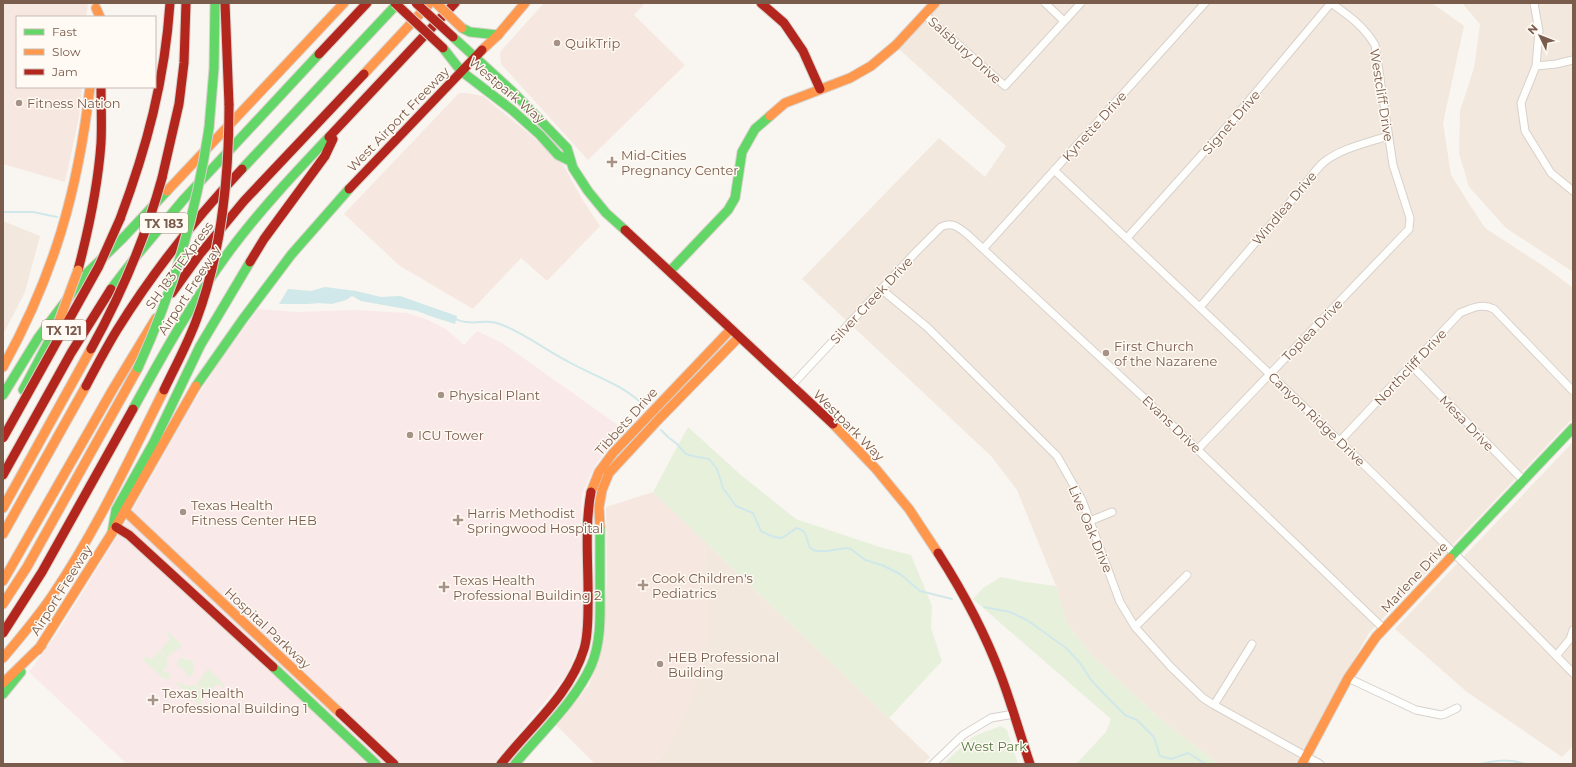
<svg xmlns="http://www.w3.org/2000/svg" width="1576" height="767" font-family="Montserrat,sans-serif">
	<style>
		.residential { fill: #f2e8de }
		.commercial { fill: #f6e8e1 }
		.medical { fill: #fae9e9 }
		.green { fill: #e7f0db }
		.water { fill: #d0e8ea }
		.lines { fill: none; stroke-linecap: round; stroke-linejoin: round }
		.stream { stroke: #d0e8ea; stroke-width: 2 }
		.street-casing { stroke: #d7d1cb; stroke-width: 9 }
		.fast-casing { stroke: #d9d2cb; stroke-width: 11 }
		.slow-casing { stroke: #d9d2cb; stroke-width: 11 }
		.jam-casing { stroke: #d9d2cb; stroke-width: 11 }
		.street { stroke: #fefefd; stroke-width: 7 }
		.fast { stroke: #63d668; stroke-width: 9 }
		.slow { stroke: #ff974d; stroke-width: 9 }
		.jam { stroke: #b3261e; stroke-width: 9 }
		.fast-bridge-casing { stroke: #d9d2cb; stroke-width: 11; stroke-linecap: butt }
		.slow-bridge-casing { stroke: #d9d2cb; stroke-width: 11; stroke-linecap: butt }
		.jam-bridge-casing { stroke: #d9d2cb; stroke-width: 11; stroke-linecap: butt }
		.fast-bridge { stroke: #63d668; stroke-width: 9 }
		.slow-bridge { stroke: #ff974d; stroke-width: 9 }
		.jam-bridge { stroke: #b3261e; stroke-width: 9 }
		.poi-dot { fill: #a69286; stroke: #fffaf3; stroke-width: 1.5 }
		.labels { text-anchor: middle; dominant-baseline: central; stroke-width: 3; stroke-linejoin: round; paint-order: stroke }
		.shield { fill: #fffaf3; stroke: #a28b7f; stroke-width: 1 }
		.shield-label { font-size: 12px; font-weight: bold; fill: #7a5c4d }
		.poi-label { font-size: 13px; fill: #7a5c4d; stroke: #fffaf3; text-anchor: start }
		.street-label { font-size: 13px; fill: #7a5c4d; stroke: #fffaf3 }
		.park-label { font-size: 13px; fill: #537a41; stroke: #fffaf3 }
	</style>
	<rect width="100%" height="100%" fill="#f9f5f0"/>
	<path class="residential" d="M941 3H1432L1464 26 1443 123 1451 175 1468 202 1485 228 1548 269 1573 288V418L1369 633 1295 764H1219L1166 724 1092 656 1066 622 1056 586 1017 490 991 456 802 279 939 138 985 177 1006 146 899 49Z
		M1462 3H1573V272L1506 228 1469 187 1459 153 1460 111 1474 68 1480 24Z
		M3 221 40 236 25 292 3 335Z
		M1573 442V746L1562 757 1467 692 1395 629Z
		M705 542 930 757 923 764H654L669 745 708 606Z"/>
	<path class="commercial" d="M3 3H88L86 17H17V87H82L79 117 65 182 3 164Z
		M544 3H645L634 15 685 65 588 160 501 64 500 52Z
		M459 93H467L483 96 532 136 564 166 582 199 600 226 547 281 521 258 473 309 400 266 344 214Z
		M653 492 705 542 708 606 707 642 690 702 669 745 654 764H595L556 725 589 685 600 653 604 630 607 577 606 507Z"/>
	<path class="medical" d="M258 309 297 312 356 310 407 313 426 319 446 329 464 345 477 331 502 343 625 430 598 461 589 478 582 494 581 511 584 609 583 630 579 644 568 672 561 682 493 764H127L29 672 58 632 126 522 187 413 216 367Z"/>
	<path class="green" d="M688 427 741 475 796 519 883 548 911 555 932 606 931 628 942 661 889 718 653 492Z
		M1001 577 1025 582 1056 586 1066 622 1092 656 1166 724 1219 764H1076L1106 732 1111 719 973 599 983 588Z
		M165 633H169L181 644 180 648 173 652 168 658 160 650 171 638Z
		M159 651 167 659V667L163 668 164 673 169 671 170 673 169 675 171 677 168 679H164L143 660 147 656 151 660Z
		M181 658 193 661 194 672 192 675 189 676 185 674 186 672 180 666 178 668 177 666V661Z
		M208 669 223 683 224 689 218 683 207 695 196 684C202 680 203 673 208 669Z
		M177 682 187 686 195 685 206 696 199 705 176 683Z
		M1001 726 1007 730 1018 764H943L974 736Z"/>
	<path class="water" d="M325 287 356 291 381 297 400 296 457 316 455 324 430 316 417 311 361 301 352 296 346 300 332 304 319 303 308 304H279L288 289 311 291Z"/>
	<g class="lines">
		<path class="stream" d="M3 212H33L57 217
			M455 319C458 320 463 322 466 322 479 324 487 319 500 324 524 333 544 349 567 361 593 376 624 384 645 407
			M661 430 668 437 677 444 686 454 693 456 709 459 717 469 723 488 736 506 753 513 761 531C767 534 777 540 783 537 788 535 792 530 797 528 808 531 806 539 810 548L816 551H827L846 548 851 549 865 560 882 565 900 574 920 591 952 599
			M984 607 1010 612 1027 620 1066 648 1080 663 1091 680 1108 698 1125 715 1137 720 1154 737 1160 756 1171 759 1188 753 1206 764
			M1480 764C1496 760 1509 759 1525 764"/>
		<g class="street-casing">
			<path id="street" d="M1045 3 1064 21
				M1534 3 1539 31 1536 66 1521 103 1525 131 1551 173 1573 191
				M924 14 1005 86 1081 3
				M1536 66 1556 64 1573 60
				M1054 170C1230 335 1405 501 1573 673
				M1127 238 1231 122 1331 3
				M983 249 1205 3
				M881 289 927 327 1057 456 1082 500 1120 602 1135 627 1171 667 1203 698 1214 705 1320 764
				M1200 307 1304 186C1310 178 1316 169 1324 162 1342 148 1367 143 1388 136
				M1411 365 1523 480
				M791 386 915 253 941 227C952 221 959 228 967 234L1143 397 1384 629
				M1340 441 1460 313C1472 308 1482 303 1494 309L1573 391
				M1198 449 1409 229 1410 218 1393 165 1375 45C1364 26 1348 15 1331 3
				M1090 521 1112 512
				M1135 627 1187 575
				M1556 656 1570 639 1573 630
				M1348 678 1416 710 1441 715 1445 714 1457 708
				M1214 705 1252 644
				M933 764 963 735 991 718 1014 714"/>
		</g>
		<g class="fast-casing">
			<path id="fast" d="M462 28 470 32 498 35
				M453 37 513 92 567 148 573 168 588 191 606 213 625 230
				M443 48 461 71 512 110 540 135 558 155 570 161
				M209 128 214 68 215 3
				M242 169 398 3
				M670 271 728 210 735 198 742 152 755 129 770 116
				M111 289 138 254 184 199 319 54
				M196 386 243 319 291 255 349 189
				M23 390 58 324
				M3 395 38 338 86 274 123 238 167 191
				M133 409C163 354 194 299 231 249 261 209 295 173 329 137
				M112 533 116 510 154 442 200 346 250 262
				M1450 558 1573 428
				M273 667 376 764
				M3 694 21 672
				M515 764C541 732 574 703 591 666 602 641 600 612 600 585 600 566 600 546 600 527"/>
		</g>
		<g class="slow-casing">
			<path id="slow" d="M96 8 100 17
				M482 50 498 35 525 3
				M364 74 430 3
				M770 116 785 103 850 78 871 66 896 45 935 3
				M167 191 344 3
				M3 367C54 275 78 191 90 87
				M833 424 876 469 909 509 938 553
				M591 492 599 472 613 453 731 329
				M3 508 91 349
				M125 511 340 713
				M600 527 599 507 602 490 609 473 658 420 739 337
				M3 534 86 386
				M3 581 113 389 156 318
				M3 604 27 567 138 368
				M38 650 112 533 196 386
				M3 658C20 638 37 618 52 596 96 531 129 460 164 390
				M3 683 42 645
				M1302 764 1348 678 1376 637 1450 558"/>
		</g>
		<g class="jam-casing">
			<path id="jam" d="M225 3 229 105
				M761 3 784 23 803 51 820 89
				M319 54 367 3
				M329 137 455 3
				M162 178 179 104 184 63 186 3
				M349 189 482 50
				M120 219C147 147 165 79 170 3
				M625 230 833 424
				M250 262 264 239 325 156 333 139
				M78 270C89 228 98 186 101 143 102 124 101 106 101 87
				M172 293 200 254 244 201 364 74
				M86 386C96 367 106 348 117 330 153 272 195 219 242 169
				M3 475 71 353 111 289
				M116 527 129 535 273 667
				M938 553C963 592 985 633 1001 676 1012 705 1020 735 1030 764
				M3 633 42 572 133 409
				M340 713 394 764
				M501 764C530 727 570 695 584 649 588 636 588 621 588 607 589 569 584 529 591 492"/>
		</g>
		<use href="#street" class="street"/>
		<use href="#fast" class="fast"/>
		<use href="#slow" class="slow"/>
		<use href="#jam" class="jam"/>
		<g class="fast-bridge-casing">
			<path id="fast-bridge" d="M138 368C174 289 196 214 209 128"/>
		</g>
		<g class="slow-bridge-casing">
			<path id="slow-bridge" d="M436 3 462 28
				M58 324 78 270"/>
		</g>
		<g class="jam-bridge-casing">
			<path id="jam-bridge" d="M395 3 443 48
				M416 3 453 37
				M91 349C122 293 145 240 162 178
				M164 390C175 367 187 345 196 321 222 252 229 178 229 105
				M3 438 99 266 120 219"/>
		</g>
		<use href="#fast-bridge" class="fast-bridge"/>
		<use href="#slow-bridge" class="slow-bridge"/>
		<use href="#jam-bridge" class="jam-bridge"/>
	</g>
	<g class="poi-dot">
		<circle cx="557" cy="43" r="4"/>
		<circle cx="19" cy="103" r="4"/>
		<path d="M610 156h4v4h4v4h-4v4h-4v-4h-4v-4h4z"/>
		<circle cx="1106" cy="353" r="4"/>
		<circle cx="441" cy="395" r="4"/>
		<circle cx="410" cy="435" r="4"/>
		<circle cx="183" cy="512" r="4"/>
		<path d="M456 514h4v4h4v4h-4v4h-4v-4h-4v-4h4z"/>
		<path d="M641 579h4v4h4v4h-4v4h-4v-4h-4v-4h4z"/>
		<path d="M442 581h4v4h4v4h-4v4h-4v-4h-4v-4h4z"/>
		<circle cx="660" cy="664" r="4"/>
		<path d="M151 694h4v4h4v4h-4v4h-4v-4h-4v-4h4z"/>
	</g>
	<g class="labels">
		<g class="shield">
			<rect x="140" y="213" width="48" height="20" rx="3"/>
			<rect x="42" y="320" width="44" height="20" rx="3"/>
		</g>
		<g class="shield-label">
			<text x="164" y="223">TX 183</text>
			<text x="64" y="330">TX 121</text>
		</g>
		<g class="poi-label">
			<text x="565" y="43">QuikTrip</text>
			<text x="27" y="103">Fitness Nation</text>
			<text x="621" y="155">Mid-Cities<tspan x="621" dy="15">Pregnancy Center</tspan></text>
			<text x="1114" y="346">First Church<tspan x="1114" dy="15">of the Nazarene</tspan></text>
			<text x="449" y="395">Physical Plant</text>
			<text x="418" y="435">ICU Tower</text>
			<text x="191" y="505">Texas Health<tspan x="191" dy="15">Fitness Center HEB</tspan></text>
			<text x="467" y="513">Harris Methodist<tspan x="467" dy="15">Springwood Hospital</tspan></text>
			<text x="652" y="578">Cook Children's<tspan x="652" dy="15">Pediatrics</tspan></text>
			<text x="453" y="580">Texas Health<tspan x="453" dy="15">Professional Building 2</tspan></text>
			<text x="668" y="657">HEB Professional<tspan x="668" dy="15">Building</tspan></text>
			<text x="162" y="693">Texas Health<tspan x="162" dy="15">Professional Building 1</tspan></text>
		</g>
		<g class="street-label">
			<text transform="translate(965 50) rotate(42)">Salsbury Drive</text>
			<text transform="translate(507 90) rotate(40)">Westpark Way</text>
			<text transform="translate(1382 95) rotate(81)">Westcliff Drive</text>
			<text transform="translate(398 119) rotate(-46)">West Airport Freeway</text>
			<text transform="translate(1231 122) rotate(-49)">Signet Drive</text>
			<text transform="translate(1094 126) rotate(-48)">Kynette Drive</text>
			<text transform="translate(1284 208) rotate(-50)">Windlea Drive</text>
			<text transform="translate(179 265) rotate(-54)">SH 183 TEXpress</text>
			<text transform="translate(189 290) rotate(-57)">Airport Freeway</text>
			<text transform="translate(871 300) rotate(-47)">Silver Creek Drive</text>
			<text transform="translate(1312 330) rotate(-46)">Toplea Drive</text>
			<text transform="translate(1410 367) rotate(-47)">Northcliff Drive</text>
			<text transform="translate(1317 419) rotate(44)">Canyon Ridge Drive</text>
			<text transform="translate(626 421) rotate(-48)">Tibbets Drive</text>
			<text transform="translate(1467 423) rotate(46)">Mesa Drive</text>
			<text transform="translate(1172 424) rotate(44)">Evans Drive</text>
			<text transform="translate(849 425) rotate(45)">Westpark Way</text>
			<text transform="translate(1091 529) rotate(67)">Live Oak Drive</text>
			<text transform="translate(1414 577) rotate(-47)">Marlene Drive</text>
			<text transform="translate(61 590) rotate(-58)">Airport Freeway</text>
			<text transform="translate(268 628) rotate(43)">Hospital Parkway</text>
		</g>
		<g class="park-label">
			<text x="994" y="746">West Park</text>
		</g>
	</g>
	<rect width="1576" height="767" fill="none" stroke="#7a5c4d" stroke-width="8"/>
	<rect x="16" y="16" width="140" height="72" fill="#fffaf3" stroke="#cabbb1"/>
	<rect x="24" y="29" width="20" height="6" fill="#63d668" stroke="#cabbb1"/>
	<text x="52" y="36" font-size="12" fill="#7a5c4d">Fast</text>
	<rect x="24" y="49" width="20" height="6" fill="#ff974d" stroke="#cabbb1"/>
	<text x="52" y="56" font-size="12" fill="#7a5c4d">Slow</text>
	<rect x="24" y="69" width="20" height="6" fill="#b3261e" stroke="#cabbb1"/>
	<text x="52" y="76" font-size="12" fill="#7a5c4d">Jam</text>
	<g transform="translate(1540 36) rotate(313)" stroke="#fffaf3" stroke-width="3" paint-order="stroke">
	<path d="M0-3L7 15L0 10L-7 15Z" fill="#7a5c4d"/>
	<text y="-6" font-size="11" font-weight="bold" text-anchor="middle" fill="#7a5c4d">N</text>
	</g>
</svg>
